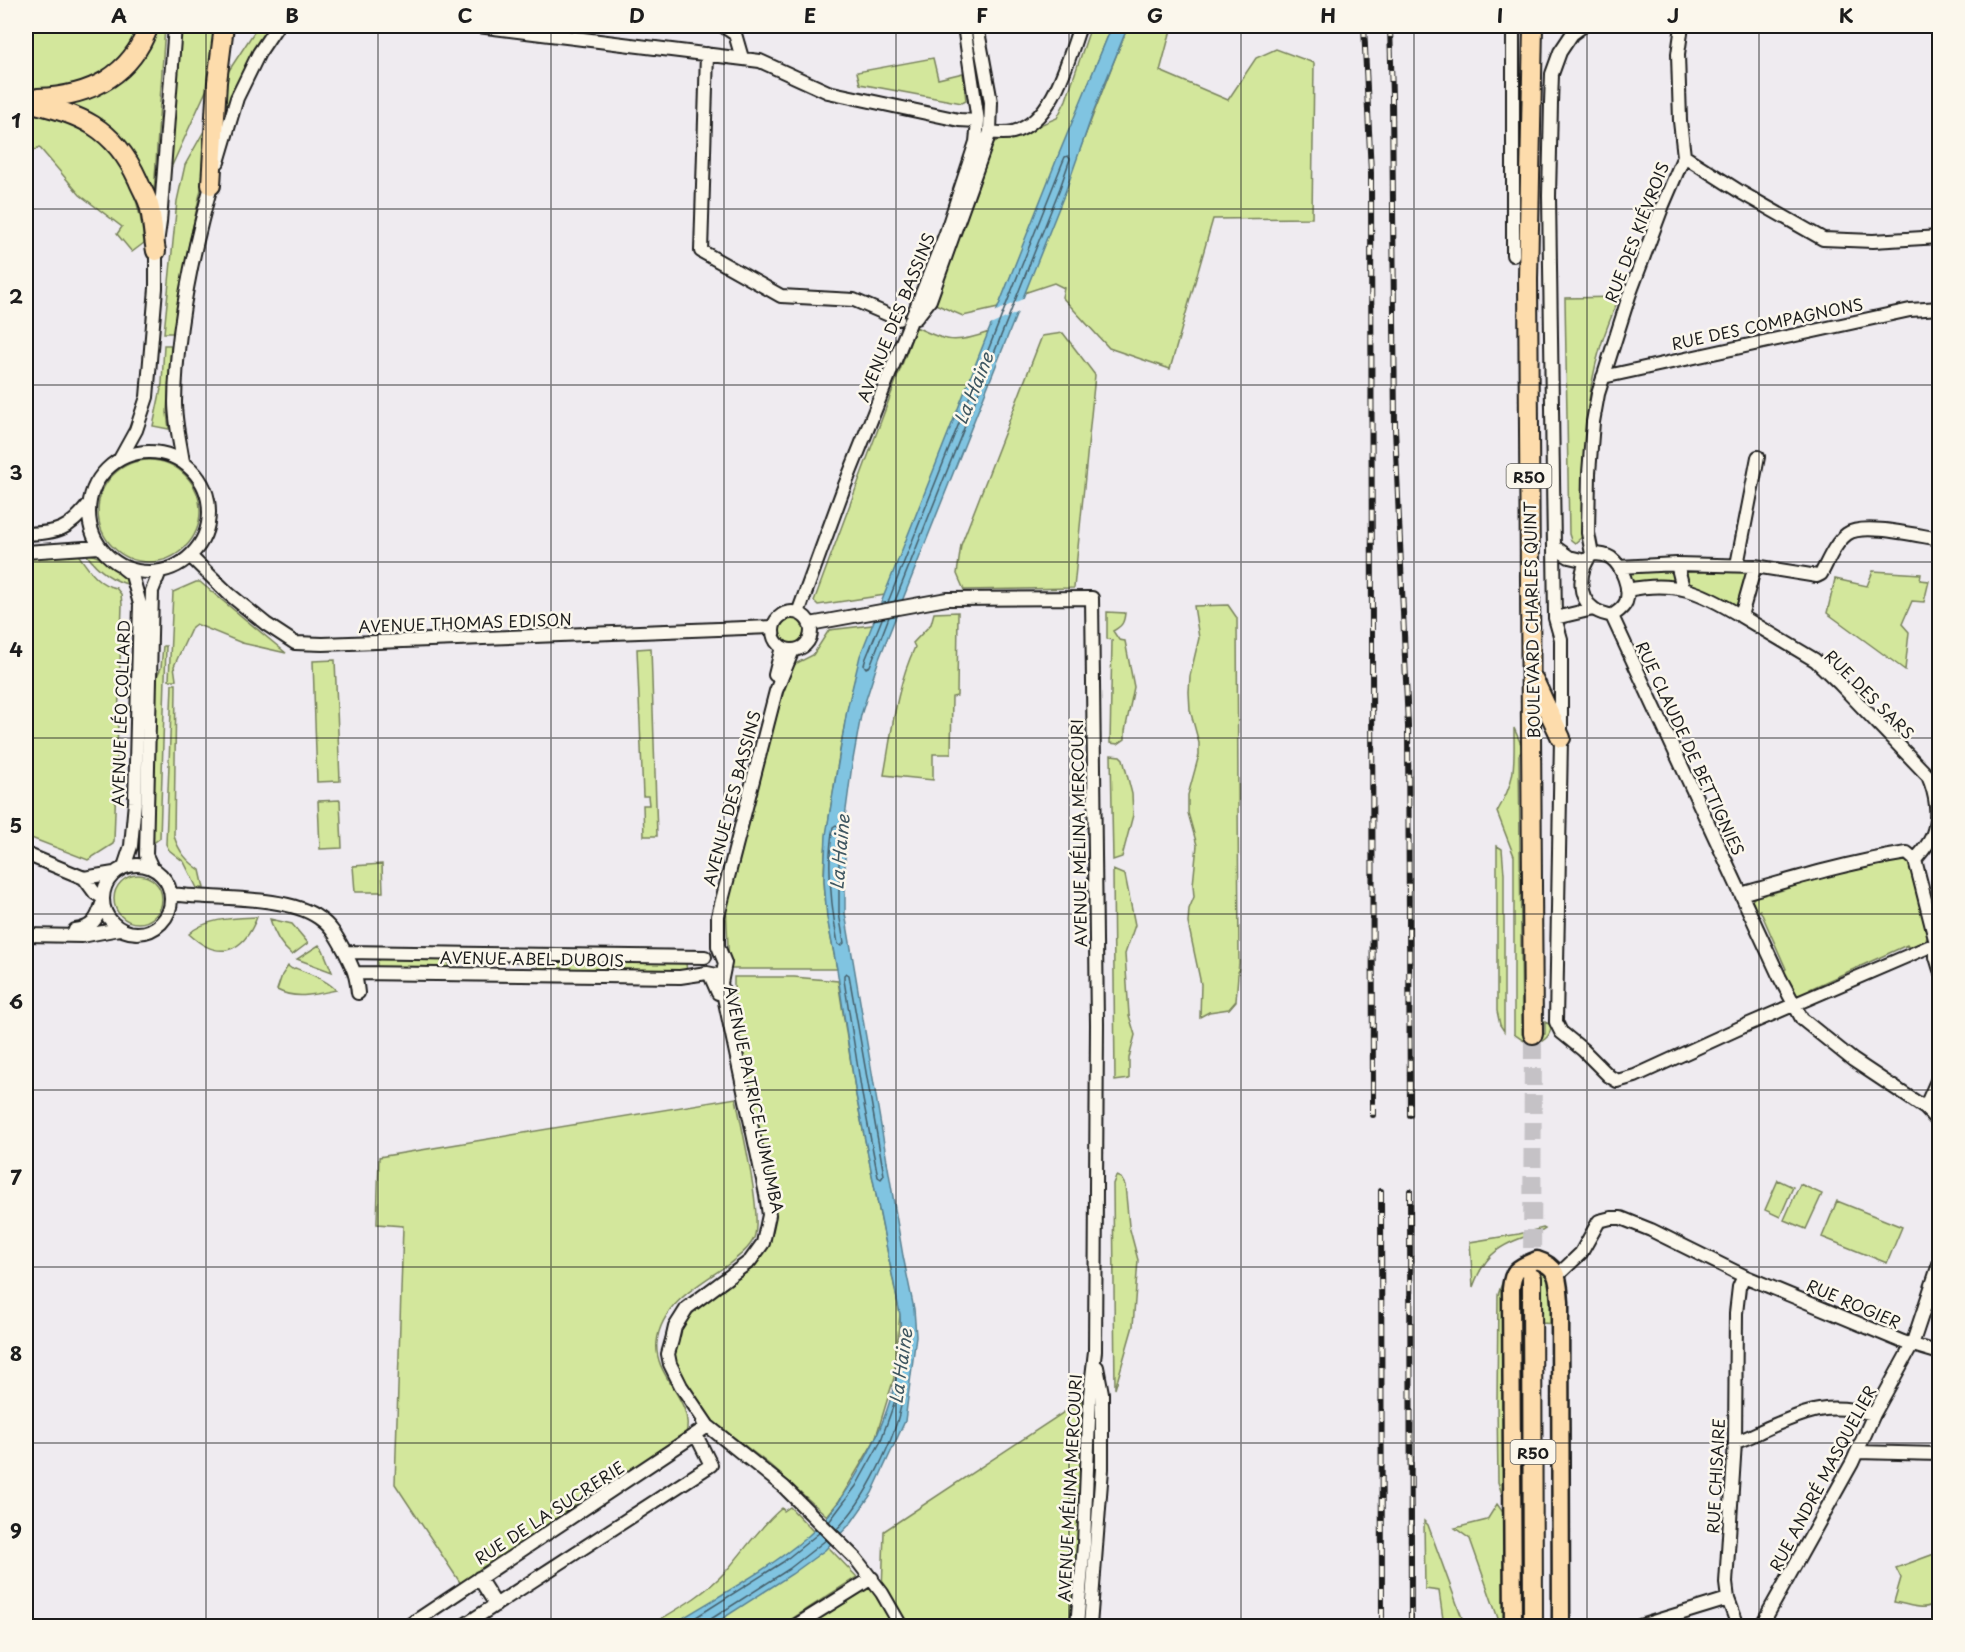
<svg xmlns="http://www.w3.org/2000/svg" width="1965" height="1652" font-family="'Playpen Sans',sans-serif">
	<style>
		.green { fill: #d3e79c; stroke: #78825c; stroke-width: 1.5 }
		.water { fill: #80c4e1; stroke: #588192; stroke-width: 1.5 }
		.pier { fill: #efebf0 }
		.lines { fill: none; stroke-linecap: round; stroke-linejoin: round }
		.shore { stroke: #445f6b; stroke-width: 1.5 }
		.highway-tunnel { stroke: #c5c2c6; stroke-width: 18; stroke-dasharray: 18 9; stroke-linecap: butt }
		.minor-casing { stroke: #1c1c1c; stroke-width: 16 }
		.major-casing { stroke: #1c1c1c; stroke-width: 21 }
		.highway-casing { stroke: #1c1c1c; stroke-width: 22 }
		.minor { stroke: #fbf7ec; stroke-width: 12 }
		.major { stroke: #fddcac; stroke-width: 16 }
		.highway { stroke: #fddcac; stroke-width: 18 }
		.rail-casing { stroke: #1c1c1c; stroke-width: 6 }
		.rail { stroke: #fbf7ec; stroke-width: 4; stroke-dasharray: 11; stroke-linecap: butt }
		.grid { fill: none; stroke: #1c1c1c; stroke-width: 1.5; stroke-opacity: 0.55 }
		.labels { text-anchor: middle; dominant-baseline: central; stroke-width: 5; stroke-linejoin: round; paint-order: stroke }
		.shield { fill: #fbf7ec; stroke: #5f5e5a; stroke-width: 1.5 }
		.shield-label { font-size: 15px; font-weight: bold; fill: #1c1c1c }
		.street-label { font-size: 16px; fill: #1c1c1c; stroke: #fbf7ec }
		.water-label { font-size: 18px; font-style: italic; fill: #3f5761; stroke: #fbf7ec }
		.neatline { fill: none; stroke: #1c1c1c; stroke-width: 2 }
		.grid-label { font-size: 20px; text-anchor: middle; font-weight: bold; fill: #1c1c1c }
	</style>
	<rect width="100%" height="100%" fill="#efebf0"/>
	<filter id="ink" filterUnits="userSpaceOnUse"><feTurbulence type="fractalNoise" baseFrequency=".0167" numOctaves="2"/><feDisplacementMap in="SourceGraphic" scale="12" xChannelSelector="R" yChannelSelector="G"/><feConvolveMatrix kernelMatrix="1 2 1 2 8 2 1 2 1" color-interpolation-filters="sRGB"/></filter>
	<g filter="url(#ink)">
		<path class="green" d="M26 26H142C111 76 86 92 26 91Z
			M157 26H165L154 193 150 195 71 109 72 102Z
			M179 26H220L210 82 170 170Z
			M258 26H271L243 72 229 104H225L226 75Z
			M1091 26H1112L998 308 963 316 933 303 976 193 993 142 1006 139 1057 118 1066 100Z
			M1128 26H1172L1160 71 1228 100 1256 58 1276 49 1314 63 1312 218 1213 219 1170 369 1109 348 1062 297 1064 288 1054 283 1024 293C1060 204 1092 115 1128 26Z
			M933 58 938 79 963 73 966 101 962 103 860 84 857 72Z
			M26 113C100 119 138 171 144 243L132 252 117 234 122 227 80 195 39 147 35 150 26 145Z
			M209 122 208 157 188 249 173 333H164L177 201 185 165Z
			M1619 297C1613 313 1606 329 1601 345 1582 407 1583 473 1582 537L1575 543 1571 540 1569 534 1565 298Z
			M916 327C946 342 956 344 989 332L885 595 818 605 814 601Z
			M1063 333 1095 375 1074 588 964 590 957 574 961 545 1042 336Z
			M164 345H171L167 413 169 429 153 426 162 384Z
			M98 511a51 51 0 1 1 102 0a51 51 0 1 1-102 0Z
			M77 553C87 567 97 585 116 588L121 594 122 605 114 841 113 844 88 860 26 836V555Z
			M86 554C99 553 124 574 131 585 112 581 97 569 86 554Z
			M1755 566 1741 616 1699 594 1627 590 1619 568Z
			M1873 571 1921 574 1920 580 1929 581 1924 602 1912 601 1902 624 1909 632 1905 670 1827 613 1835 579 1867 586Z
			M196 582H200L286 653 242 643 196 624 192 627 174 666 176 680H169L173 592Z
			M1228 605 1237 618 1239 962 1236 1001 1229 1009 1209 1012 1200 1017 1201 984 1188 923 1189 909 1194 897 1193 885 1197 845 1188 813V795L1199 755V743L1190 710 1189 692 1190 676 1199 638 1194 606Z
			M958 612 957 696 952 697 951 754H933V780L884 775C892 732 896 687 915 647L913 643 931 624 934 613Z
			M1107 612 1125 613C1124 623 1122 626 1113 631L1119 640 1125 641 1134 687 1125 731V739L1118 744 1110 743 1112 640 1107 639Z
			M775 630a16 16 0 1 1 32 0a16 16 0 1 1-32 0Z
			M873 625C853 674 844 723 836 775 830 810 824 844 824 879 825 910 831 939 837 969H729L726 903 753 797 789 673 795 664 813 655 829 630Z
			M163 646H166L160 838 152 844 154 682 161 668Z
			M651 648 657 836H644L643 805H649L648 796H643L637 649Z
			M335 660 340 781 317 782 313 661Z
			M172 684H176V686L174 836C179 852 187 861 200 870L204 888H197L184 862 169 850 166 844Z
			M1514 728 1523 749 1519 755 1522 1034H1545V1022L1551 1025C1551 1031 1550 1035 1545 1039 1533 1049 1525 1042 1514 1034V856L1497 812C1517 777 1514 766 1514 728Z
			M1111 755 1120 756 1123 759 1132 794 1133 815 1122 857 1113 860Z
			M340 800 342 848 320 849 318 801Z
			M1497 846 1502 849 1504 874V1031L1500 1025 1497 1011Z
			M1899 856 1909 859 1929 935 1925 941 1909 948 1907 945 1810 989 1811 992C1803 995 1799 997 1791 994L1780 972 1786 969 1760 910 1753 913C1747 898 1756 895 1768 891L1770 894 1820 878 1900 860Z
			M382 864 383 892H355L353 866Z
			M1113 870 1125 875 1135 925 1125 954 1129 1015 1135 1035 1129 1058V1079L1115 1081Z
			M114 899a24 24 0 1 1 48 0a24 24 0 1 1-48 0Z
			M257 917C243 954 218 961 189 934 205 918 235 918 257 917Z
			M270 919 292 924 308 943 292 955C280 945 274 934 270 919Z
			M319 945 323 950 332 972 297 959Z
			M380 959H445L448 961V969L377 968V961Z
			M540 961 686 963 687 973 538 970V963Z
			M288 966 292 969 295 968C308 973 327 980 336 990 317 994 296 1000 277 990L282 975Z
			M734 977H794L838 981 856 1095 900 1314 894 1378 875 1440 839 1501 827 1516 770 1465 713 1421 681 1378 674 1358 680 1330 694 1311 757 1263 769 1244 734 1020Z
			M736 1098C741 1126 763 1215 754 1238 749 1249 738 1257 729 1264 700 1284 661 1304 657 1342 653 1377 695 1400 686 1434L461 1584 395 1484 403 1226 377 1224 379 1157Z
			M1116 1176 1121 1178 1125 1185 1129 1226 1138 1260 1133 1326 1115 1389 1113 1184Z
			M1778 1180 1793 1187 1780 1217 1765 1210Z
			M1800 1184 1822 1194 1806 1229 1784 1220Z
			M1837 1201 1902 1227 1887 1263 1822 1237Z
			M1543 1228 1545 1229 1542 1231C1506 1243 1487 1248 1473 1287L1470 1242 1519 1234Z
			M1539 1267 1550 1274 1555 1324 1542 1323V1279L1523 1278 1522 1626H1516V1277Z
			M1504 1277 1507 1281 1504 1500 1498 1482 1497 1402 1498 1295Z
			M1090 1395 1077 1626H901L882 1593 884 1531Z
			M1497 1504 1509 1521V1626H1501L1500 1624 1470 1539 1455 1528 1487 1520Z
			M790 1507 857 1577 781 1626H649C676 1610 704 1595 726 1571 745 1550 760 1526 782 1508L784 1511Z
			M1424 1521 1428 1525 1465 1626H1444L1439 1591 1425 1589Z
			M1937 1553 1940 1557 1939 1602C1922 1612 1912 1605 1894 1602L1901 1578 1896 1568Z
			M869 1585 894 1626H802Z"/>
		<path class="water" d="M1112 26H1128L1094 110 1066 190 879 659 861 715 852 765 845 817V913L903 1256 914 1309 916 1336 905 1421 872 1493 851 1523 825 1550 792 1574 711 1626H670C716 1597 767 1571 808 1536 847 1503 884 1431 895 1382 901 1360 901 1336 900 1314L856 1095 837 969 827 918 824 880 826 835 847 710 860 656 1056 161Z"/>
		<path class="pier" d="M1025 298 1019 312 988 326 994 312Z"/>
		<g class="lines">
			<path class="shore" d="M888 602 1062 164 1065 157 1068 156 1070 159 1060 188 895 601
				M882 619 866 658 864 665 866 668 870 666 889 617
				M836 825 839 828V913L844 943 841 946 838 944C831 906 826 865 833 827Z
				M846 973 849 975 884 1175 881 1179 878 1177 862 1094 844 980V975Z
				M829 1522 856 1486 880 1443 896 1398 900 1397 902 1400C896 1439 865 1501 837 1529
				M682 1626 783 1562 819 1533
				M708 1626 711 1619 789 1569 826 1540"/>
			<path class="highway-tunnel" d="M1532 1275 1533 1034"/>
			<g class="minor-casing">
				<path id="minor" d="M478 26 760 61 828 92 959 120 978 121
					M723 26 735 34 742 58
					M1513 26V255
					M1583 26 1572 34 1560 52 1552 74 1551 103 1549 196 1555 618 1561 639V738L1556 1022 1561 1032 1583 1050 1609 1076 1617 1081 1635 1076 1742 1027 1940 942
					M707 54 701 251 781 296 854 300 898 319
					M990 132C997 133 1006 134 1013 132 1053 122 1068 60 1080 26
					M1684 156 1742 193 1823 239 1873 241 1940 237
					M218 162 237 98 259 53 277 26
					M916 318 930 300 990 132 991 102 977 26
					M1603 377 1910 310 1940 308
					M89 512a60 60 0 1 1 120 0a60 60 0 1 1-120 0Z
					M120 459 136 430 147 397 156 288V251L160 222 175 26
					M183 462C180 442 175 422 175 402 176 329 193 249 213 179
					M26 534C57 533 69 530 89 504
					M1555 547 1569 557 1586 561
					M26 552 99 547
					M1592 554 1588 533 1589 473 1593 422 1598 394 1629 296 1663 205 1684 156 1680 121 1678 54 1682 26
					M1592 554C1598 554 1605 554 1611 558 1622 566 1631 589 1626 602 1623 609 1617 612 1612 616 1606 614 1599 613 1594 609 1576 597 1579 568 1592 554Z
					M190 556 229 594 266 624 295 643 323 644 773 627
					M1677 564 1683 588
					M1737 565 1758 457
					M1619 567 1677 564 1755 566 1817 576 1821 574C1828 561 1835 543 1847 534 1863 522 1919 536 1940 539
					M123 568 132 575 140 604 135 802 131 846 124 867
					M1627 590C1675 580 1700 591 1741 616L1755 566
					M773 631a19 19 0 1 1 38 0a19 19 0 1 1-38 0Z
					M798 613 843 490 946 233 976 142 978 121 964 26
					M1612 616 1780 978 1802 1019 1853 1060 1925 1108 1940 1124
					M1741 616 1815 660 1840 684 1928 776C1936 794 1940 817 1932 836 1929 844 1921 853 1915 860L1936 943V957L1940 970
					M1555 618 1593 609
					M810 624 947 599 1092 598 1097 1024 1095 1351 1090 1395 1084 1544 1077 1626
					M775 675 782 647
					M1934 790 1940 768
					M26 854 84 878 114 873
					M103 899a34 34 0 1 1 68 0a34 34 0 1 1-68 0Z
					M152 868 146 855 152 591 160 571
					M84 878 95 893 102 897
					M171 894C212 900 286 894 319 918 331 926 337 937 344 950 353 968 356 973 358 993
					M1741 894C1796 878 1850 862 1907 853L1915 860
					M75 930C93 928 97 919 102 904
					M26 935 82 936 119 929
					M345 952 705 957
					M356 973 680 977 707 973 717 975
					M710 975 718 993
					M1925 1108 1940 1074
					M1558 1275 1581 1253 1599 1221 1611 1218H1621L1651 1230 1744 1276 1903 1342 1940 1353
					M703 1422 784 1487 856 1559 882 1593 901 1626
					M708 1426 681 1386 670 1364 668 1354 672 1340 675 1327 687 1308 750 1261 763 1243 769 1215 766 1194 721 983 725 963 718 946V916L776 691 793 650
					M1735 1442C1747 1439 1758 1432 1770 1427 1812 1409 1829 1403 1874 1414
					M1857 1452 1940 1454
					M479 1578 496 1605
					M408 1626 708 1426
					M463 1626 711 1465 696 1435
					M795 1626 872 1578
					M1090 1626 1102 1469V1393L1097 1367
					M1640 1626 1728 1599
					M1738 1626 1728 1599 1726 1583 1735 1442 1736 1313 1739 1287 1744 1276
					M1761 1626 1852 1463 1874 1414 1912 1345 1940 1261"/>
			</g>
			<g class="major-casing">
				<path id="major" d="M1513 1626 1511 1289C1513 1268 1519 1268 1537 1260 1560 1267 1558 1281 1560 1302L1561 1626"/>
			</g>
			<g class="highway-casing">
				<path id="highway" d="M1533 26 1528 279 1533 1034
					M38 98C90 96 130 77 149 26
					M26 102C79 113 114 127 138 180 141 188 147 197 149 205 153 220 153 236 156 251
					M211 185 217 82 224 26
					M1534 680 1561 738
					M1532 1278 1533 1626"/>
			</g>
			<use href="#minor" class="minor"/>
			<use href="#major" class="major"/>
			<use href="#highway" class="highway"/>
			<g class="rail-casing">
				<path id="rail" d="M1364 26 1371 173 1373 1115
					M1390 26 1392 97 1395 428 1408 726 1410 1115
					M1381 1191 1382 1626
					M1410 1191 1411 1626"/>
			</g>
			<use href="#rail" class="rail"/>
		</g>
	</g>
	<path class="grid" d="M206 26V1626M378 26V1626M551 26V1626M724 26V1626M896 26V1626M1069 26V1626M1241 26V1626M1414 26V1626M1587 26V1626M1759 26V1626M26 209H1940M26 385H1940M26 562H1940M26 738H1940M26 914H1940M26 1090H1940M26 1267H1940M26 1443H1940"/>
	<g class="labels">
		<g class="shield">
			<rect x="1506.5" y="464" width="45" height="24" rx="4.5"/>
			<rect x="1510.5" y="1440" width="45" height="24" rx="4.5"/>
		</g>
		<g class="shield-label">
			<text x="1529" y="476">R50</text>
			<text x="1533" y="1452">R50</text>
		</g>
		<g class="street-label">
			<text transform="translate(1636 232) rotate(-69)">RUE DES KIÉVROIS</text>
			<text transform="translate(895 317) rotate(-68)">AVENUE DES BASSINS</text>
			<text transform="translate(1767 323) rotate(-12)">RUE DES COMPAGNONS</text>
			<text transform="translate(1531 620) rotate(-91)">BOULEVARD CHARLES QUINT</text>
			<text transform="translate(465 622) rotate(-2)">AVENUE THOMAS EDISON</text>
			<text transform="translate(1870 694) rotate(45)">RUE DES SARS</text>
			<text transform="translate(120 713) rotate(-88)">AVENUE LÉO COLLARD</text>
			<text transform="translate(1691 748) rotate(65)">RUE CLAUDE DE BETTIGNIES</text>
			<text transform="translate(731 798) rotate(-75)">AVENUE DES BASSINS</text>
			<text transform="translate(1078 833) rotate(-91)">AVENUE MÉLINA MERCOURI</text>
			<text transform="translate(532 958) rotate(1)">AVENUE ABEL DUBOIS</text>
			<text transform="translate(755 1099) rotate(78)">AVENUE PATRICE LUMUMBA</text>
			<text transform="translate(1854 1303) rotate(23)">RUE ROGIER</text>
			<text transform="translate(1715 1476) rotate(-87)">RUE CHISAIRE</text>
			<text transform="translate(1822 1478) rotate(-62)">RUE ANDRÉ MASQUELIER</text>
			<text transform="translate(1069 1488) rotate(-87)">AVENUE MÉLINA MERCOURI</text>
			<text transform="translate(549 1512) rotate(-33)">RUE DE LA SUCRERIE</text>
		</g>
		<g class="water-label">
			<text transform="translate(973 388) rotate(-68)">La Haine</text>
			<text transform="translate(839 852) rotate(-85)">La Haine</text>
			<text transform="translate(900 1366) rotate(-82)">La Haine</text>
		</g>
	</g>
	<rect width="1965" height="1652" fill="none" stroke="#fbf7ec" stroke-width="66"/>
	<rect x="33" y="33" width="1899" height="1586" class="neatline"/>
	<g class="grid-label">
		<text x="119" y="23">A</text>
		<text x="292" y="23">B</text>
		<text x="465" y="23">C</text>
		<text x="637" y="23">D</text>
		<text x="810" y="23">E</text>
		<text x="982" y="23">F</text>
		<text x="1155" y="23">G</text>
		<text x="1328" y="23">H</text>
		<text x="1500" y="23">I</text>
		<text x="1673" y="23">J</text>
		<text x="1846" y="23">K</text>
		<text x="16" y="128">1</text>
		<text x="16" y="304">2</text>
		<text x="16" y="480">3</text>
		<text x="16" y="657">4</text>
		<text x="16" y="833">5</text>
		<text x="16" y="1009">6</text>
		<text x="16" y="1185">7</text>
		<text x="16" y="1361">8</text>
		<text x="16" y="1538">9</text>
	</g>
</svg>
